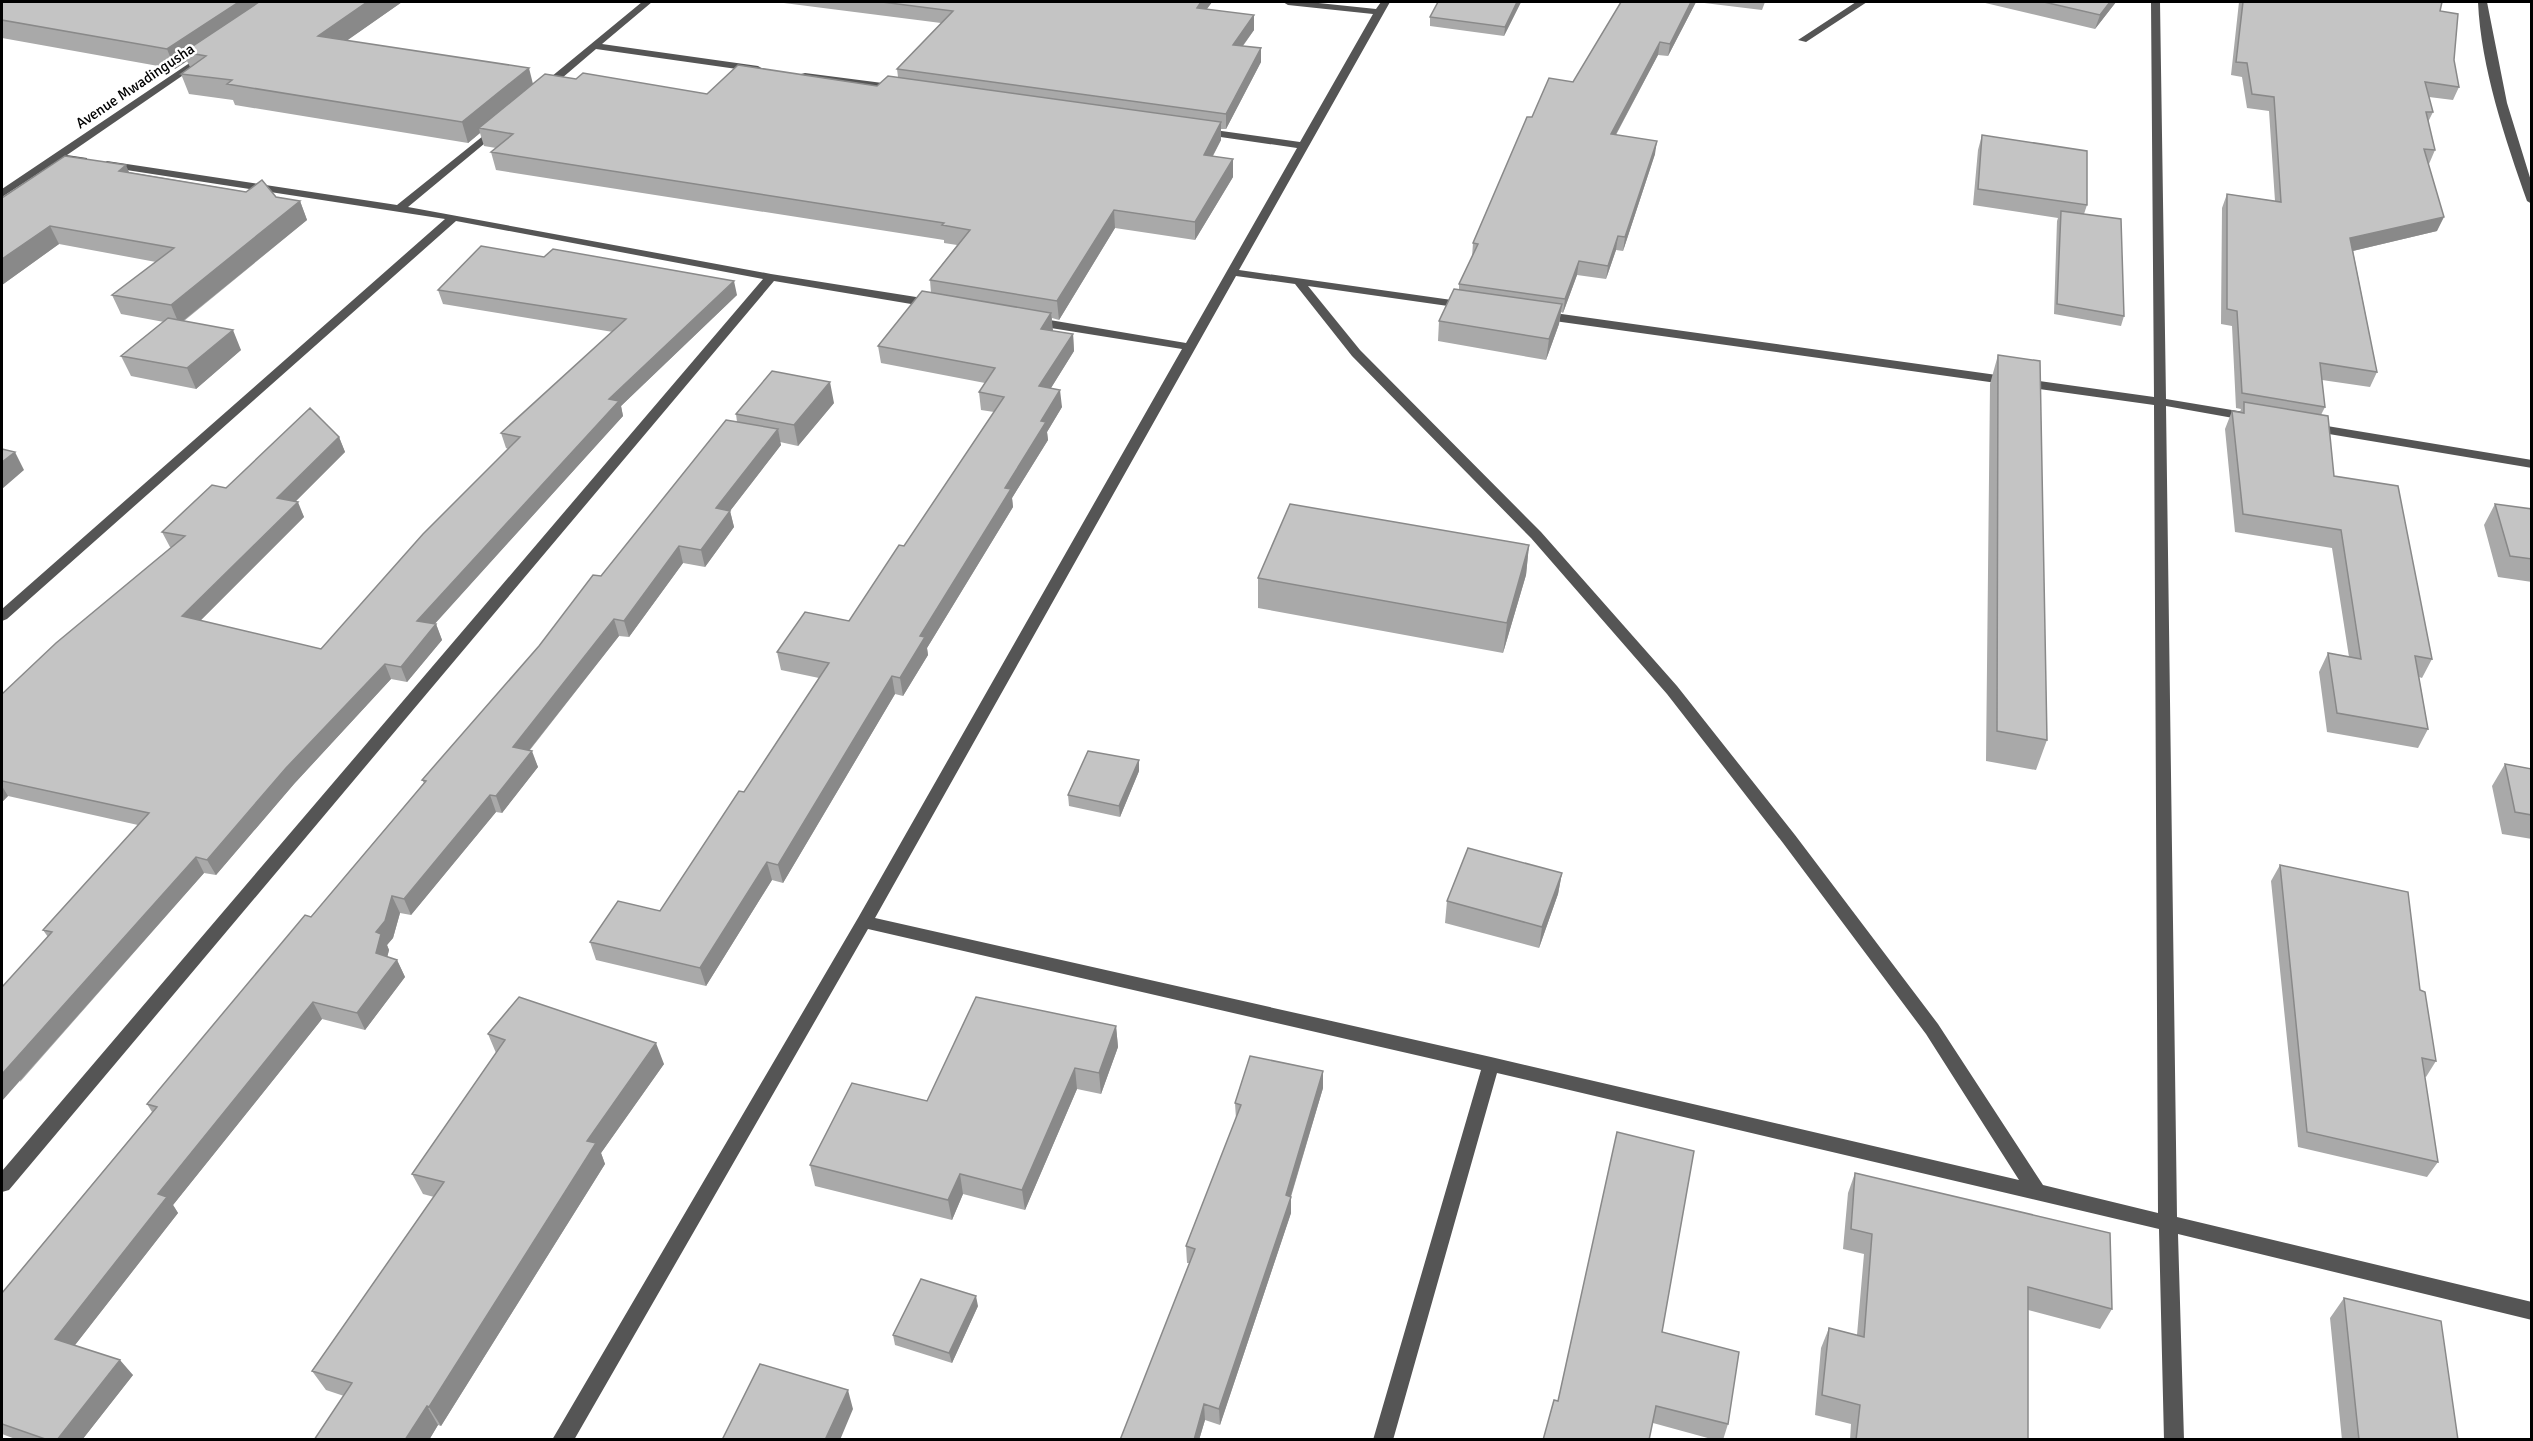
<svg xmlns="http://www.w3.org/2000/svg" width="2533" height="1441" font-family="Signika,sans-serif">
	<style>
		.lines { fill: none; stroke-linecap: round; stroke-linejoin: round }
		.minor { fill: #555; fill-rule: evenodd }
		.wall { fill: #a9a9a9 }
		.shaded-wall { fill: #898989 }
		.building { fill: #c4c4c4; stroke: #898989; stroke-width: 1.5 }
		.labels { text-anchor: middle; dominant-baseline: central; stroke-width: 5; stroke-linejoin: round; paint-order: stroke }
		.far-street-label { font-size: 15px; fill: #000; stroke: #fff }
	</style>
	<rect width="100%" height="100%" fill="#fff"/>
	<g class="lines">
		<path class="minor" d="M642 2H652L602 44 758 66 763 69 758 72 596 49 548 90H540V86Z
			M1283 2H1309L1376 9 1381 2H1390L1239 270 1473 303V307L1469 309 1308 286 1360 350 1541 532 1677 686 1795 835 1938 1024 2043 1185 2158 1213 2154 405 1540 319 1534 315 1540 311 2154 397 2151 2H2160L2166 399 2250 413 2256 417 2250 421 2166 406 2177 1217 2532 1302V1320L2178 1234 2184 1440H2164L2159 1229 1497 1073 1393 1440H1373L1481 1070 868 929 574 1440H552L858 918 1182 349 1032 325 1026 321 1032 317 1186 343 1297 148 1200 134 1195 131 1200 128 1300 142 1373 14 1288 5ZM1236 276 1295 284 1352 356 1531 538 1667 694 1783 843 1926 1034 2019 1180 1491 1057 875 918Z
			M1856 2H1867L1806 42 1798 40Z
			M2478 2H2487L2507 103 2532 184V204L2527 201C2505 138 2481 68 2478 2Z
			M203 54 211 56 67 155 87 158V162L59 160 2 197V189Z
			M805 73 898 85 903 88 898 91 801 78V74Z
			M498 124 503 127 502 129 408 207 771 274 935 300 941 304 935 308 774 281 9 1190 2 1192V1171L763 279 456 221 7 619 2 621V609L445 219 107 167 102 164 107 161 397 205Z
			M2309 423 2532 460V468L2305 430 2303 427Z"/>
	</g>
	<path class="wall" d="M2 2H402L347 40 533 84 576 79 707 94 877 86 898 77 897 69 941 23 776 2H1212L1207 9 1254 30 1243 46 1261 48V62L1226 129H1221V140L1213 156 1233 177 1195 240 1115 228 1059 320 1052 318V331L1073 334 1074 351 1051 388 1062 407 1047 432 1048 440 1012 498 1013 507 927 648 928 655 903 696 895 694 783 883 772 880 706 986 596 960 590 942 660 911 744 792 819 678 781 670 777 652 849 621 904 546 994 412 981 410 979 392 985 383 881 363 878 346 931 293 930 280 957 245 944 243V240L496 170 491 152 496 148 484 146 480 133 468 143 235 105 233 100 189 94 181 74 190 67 187 61 175 69 2 38Z
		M1521 2 1504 36 1430 26V17Z
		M1621 2H1696L1668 56 1658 55 1616 135 1655 154 1623 251 1616 250 1606 279 1577 275 1563 313 1561 312 1559 324 1546 360 1438 341 1439 321 1459 289V284L1472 257 1473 243 1573 82Z
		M1696 2H1765L1762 10Z
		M1981 2H2116L2095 29Z
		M2239 2H2442L2440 11 2454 60 2459 87 2453 100 2429 97 2433 112 2428 122 2435 150 2429 164H2428L2437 231 2353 251 2377 372 2370 387 2322 380 2325 407 2321 415 2334 476 2432 659 2422 678 2419 677 2428 729 2418 748 2327 732 2319 672 2328 653 2349 657 2332 548 2235 532 2225 429 2232 411 2240 412 2241 409 2236 408 2232 326 2221 324 2222 208 2227 194 2275 201 2269 111 2247 108 2242 77 2231 75Z
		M1982 135 2087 205 2084 214 2124 316 2121 326 2054 314 2057 221 2058 218 1973 205 1978 150Z
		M129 172 300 201 307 220 184 321 241 350 196 389 131 376 121 356 164 322 121 314 112 295 156 262 59 244 2 285V198Z
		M438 290 737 295 621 406 623 416 434 624H436L442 640 407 682 391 679 294 784 216 875 204 873 20 1082 48 937 43 930 138 825 8 796 2 802V694L172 547H170L162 532 226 488 339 437 345 452 296 501 304 517 200 621 321 649 508 449 506 448 501 433 613 332 443 304Z
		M1998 355 2047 740 2036 770 1986 761 1990 384Z
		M834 403 798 446 780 442 781 445 730 511 734 527 705 567 683 563 629 637 619 636 530 750 538 767 502 813 496 812 411 915 400 913 393 938 387 945 389 950 387 957 397 960 405 977 365 1030 322 1019 173 1205 178 1213 75 1345 133 1375 82 1440H18L2 1434V1293L152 1112 147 1104 311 917 424 783 422 780 737 422 736 414Z
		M2495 504 2532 509V582L2498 577 2484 525Z
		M1529 545 1526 575 1503 653 1258 608V578Z
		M2505 764 2532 769V839L2502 834 2492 786Z
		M1139 771 1120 817 1069 806 1068 795Z
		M2280 865 2420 990 2436 1061 2426 1077 2424 1076 2438 1162 2427 1177 2298 1147 2271 881Z
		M1562 873 1558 894 1539 948 1445 923 1447 901Z
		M1116 1026 1118 1047 1101 1094 1077 1089 1025 1210 963 1194 952 1220 815 1186 810 1165 927 1101Z
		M488 1034 664 1064 601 1153 605 1164 441 1426 438 1425 429 1440H314L344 1396 326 1390 312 1371 434 1197 423 1194 412 1174 496 1053Z
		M1323 1088 1291 1197V1213L1220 1425 1205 1420 1199 1440H1120L1190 1263H1187L1186 1246 1236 1119 1235 1103Z
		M1855 1173 2112 1309 2100 1329 2028 1310V1440H1850L1851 1424 1815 1415 1821 1348 1829 1328 1857 1335 1864 1254 1843 1249 1848 1193Z
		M2344 1298 2458 1440H2342L2330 1318Z
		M978 1306 952 1363 895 1345 893 1335Z
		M1662 1332 1728 1424 1723 1440H1715L1653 1423 1558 1401Z"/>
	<path class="shaded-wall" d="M239 2H276L184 52 187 61 175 69 167 49Z
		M367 2H402L325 56 318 36Z
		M1201 2H1212L1197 22V8Z
		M1517 2H1521L1504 36 1505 27Z
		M1691 2H1696L1668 56 1670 44Z
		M2110 2H2116L2095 29 2100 15Z
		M1254 15V30L1233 59V45Z
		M1660 42 1658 55 1609 147 1611 134Z
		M1261 48V62L1226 129V114Z
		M529 68 534 88 479 128 480 133 468 143 462 122Z
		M1221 122V140L1204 172V155Z
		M1657 141 1655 154 1623 251 1625 237Z
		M1233 159V177L1195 240V222Z
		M126 165 134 184 119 171Z
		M300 201 307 220 179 324 171 305Z
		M1114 210 1115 228 1059 320 1057 301Z
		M2444 217 2437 231 2344 253 2350 238Z
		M50 226 59 244 2 285V259Z
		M1618 236 1616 250 1606 279 1608 266Z
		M1579 261 1577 275 1563 313 1565 299Z
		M734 281 737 295 621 406 623 416 423 637 417 621 609 399Z
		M1562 304 1559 324 1546 360 1549 339Z
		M1051 313 1053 330 1042 346 1041 329Z
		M233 330 241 350 196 389 187 368Z
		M1073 334 1074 351 1041 404 1039 386Z
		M830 382 834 403 798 446 794 425Z
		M1060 390 1062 407 1047 432 1048 440 1012 498 1013 507 927 648 928 655 903 696 900 678 920 636 1005 488 1041 421Z
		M778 429 781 445 730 511 734 527 705 567 701 550 716 508Z
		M339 437 345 452 284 513 277 498Z
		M15 452 24 470 2 489V462Z
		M298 502 304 517 189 632 182 616Z
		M1529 545 1526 575 1503 653 1507 623Z
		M679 546 683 563 629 637 624 621Z
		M614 619 619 636 519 763 513 747Z
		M436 624 442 640 407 682 401 667Z
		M385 664 391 679 294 784 216 875 207 860 286 768Z
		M892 676 895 694 783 883 778 865Z
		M532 751 538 767 502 813 496 796Z
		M1139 760V771L1120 817 1119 806Z
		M2 786 8 796 2 802Z
		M490 795 496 812 411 915 404 899Z
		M196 857 204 873 2 1101V1074Z
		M767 862 772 880 706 986 700 968Z
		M1562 873 1558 894 1539 948 1542 927Z
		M392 896 400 913 393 938 387 945 389 950 384 970 376 953V932Z
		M397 960 405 977 365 1030 357 1013Z
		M313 1002 322 1019 173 1205 178 1213 68 1354 55 1339 158 1194Z
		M1116 1026 1118 1047 1101 1094 1099 1073Z
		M656 1043 664 1064 601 1153 605 1164 441 1426 429 1407 587 1141Z
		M1075 1068 1077 1089 1025 1210 1022 1190Z
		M1323 1071V1088L1286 1212V1195Z
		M960 1174 963 1194 952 1220 948 1200Z
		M1291 1197V1213L1220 1425 1219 1409Z
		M976 1296 978 1306 952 1363 949 1353Z
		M120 1360 133 1375 82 1440H57Z
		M848 1390 853 1409 840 1440H825Z
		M1204 1404 1205 1420 1199 1440H1194Z
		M427 1406 438 1425 429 1440H405Z"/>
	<path class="building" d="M2 2H239L167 49 2 20Z
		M259 2H367L318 36 529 68 462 122 227 84 232 80 181 74 206 56 184 52Z
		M882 2H1201L1197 8 1254 15 1233 45 1261 48 1226 114 897 69 953 11Z
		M1438 2H1517L1505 27 1430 17Z
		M1621 2H1691L1670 44 1660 42 1611 134 1657 141 1625 237 1618 236 1608 266 1579 261 1565 299 1459 284 1478 244 1473 243 1527 117H1532L1549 78 1573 82Z
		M2044 2H2110L2100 15Z
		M2243 2H2442L2440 11 2458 14 2454 60 2459 87 2425 82 2433 112H2426L2435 150 2424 149 2444 217 2350 238 2377 372 2320 363 2325 407 2242 393 2237 311 2227 309V194L2281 202 2274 97 2252 94 2247 63 2236 62Z
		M738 65 877 86 888 76 1221 122 1204 155 1233 159 1195 222 1114 210 1057 301 930 280 970 230 942 225 944 223 491 152 513 134 479 128 545 74 576 79 583 73 707 94Z
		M1982 135 2087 151V205L1978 189Z
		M65 156 126 165 119 171 246 192 262 180 276 197 300 201 171 305 112 295 174 248 50 226 2 259V198Z
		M2061 211 2121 219 2124 316 2057 304Z
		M481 246 544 257 553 249 734 281 609 399 619 401 417 621 436 624 401 667 385 664 286 768 207 860 196 857 2 1074V987L52 932 43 930 149 813 2 781V694L56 643 185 536 162 532 212 485 226 488 310 408 339 437 277 498 298 502 182 616 321 649 423 534 520 437 501 433 626 319 438 290Z
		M1454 289 1562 304 1549 339 1439 321Z
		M922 291 1051 313 1041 329 1073 334 1039 386 1060 390 1041 421 1046 422 1005 488 1011 489 920 636 925 637 900 678 892 676 778 865 767 862 700 968 590 942 618 901 660 911 739 791 744 792 829 663 777 652 805 612 849 621 899 545 904 546 1004 397 979 392 995 368 878 346Z
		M168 318 233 330 187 368 121 356Z
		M1998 355 2040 361 2047 740 1997 731Z
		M772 371 830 382 794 425 736 414Z
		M2244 402 2328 416 2334 476 2398 486 2432 659 2415 656 2428 729 2337 713 2328 653 2361 659 2341 530 2243 514 2232 411 2244 413Z
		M726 420 778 429 716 508 730 511 701 550 679 546 624 621 614 619 513 747 532 751 496 796 490 795 404 899 392 896 385 921 376 932 381 934 376 953 397 960 357 1013 313 1002 158 1194 167 1197 55 1339 120 1360 57 1440H48L2 1424V1293L157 1107 147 1104 305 915 311 917 426 781 422 780 539 646 593 575 601 576Z
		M2 449 15 452 2 462Z
		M1290 504 1529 545 1507 623 1258 578Z
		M2495 504 2532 509V559L2510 556Z
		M1088 751 1139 760 1119 806 1068 795Z
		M2505 764 2532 769V815L2515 812Z
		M1468 848 1562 873 1542 927 1447 901Z
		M2280 865 2408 892 2420 990 2425 992 2436 1061 2422 1058 2438 1162 2307 1132Z
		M519 997 656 1043 587 1141 596 1143 429 1407 427 1406 405 1440H314L352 1383 312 1371 444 1182 412 1174 505 1040 488 1034Z
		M976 997 1116 1026 1099 1073 1075 1068 1022 1190 960 1174 948 1200 810 1165 852 1083 927 1101Z
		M1250 1056 1323 1071 1286 1195 1291 1197 1219 1409 1204 1404 1194 1440H1120L1195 1249 1186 1246 1241 1105 1235 1103Z
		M1617 1132 1694 1151 1662 1332 1739 1352 1728 1424 1656 1406 1649 1440H1543L1554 1400 1558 1401Z
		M1855 1173 2110 1233 2112 1309 2028 1287V1440H1856L1860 1405 1822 1395 1829 1328 1864 1337 1872 1234 1851 1229Z
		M921 1279 976 1296 949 1353 893 1335Z
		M2344 1298 2441 1321 2458 1440H2359Z
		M760 1364 848 1390 825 1440H722Z"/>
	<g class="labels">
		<g class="far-street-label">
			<text transform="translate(135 86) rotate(-34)">Avenue Mwadingusha</text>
		</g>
	</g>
	<rect width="2533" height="1441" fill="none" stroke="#000000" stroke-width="6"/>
</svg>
